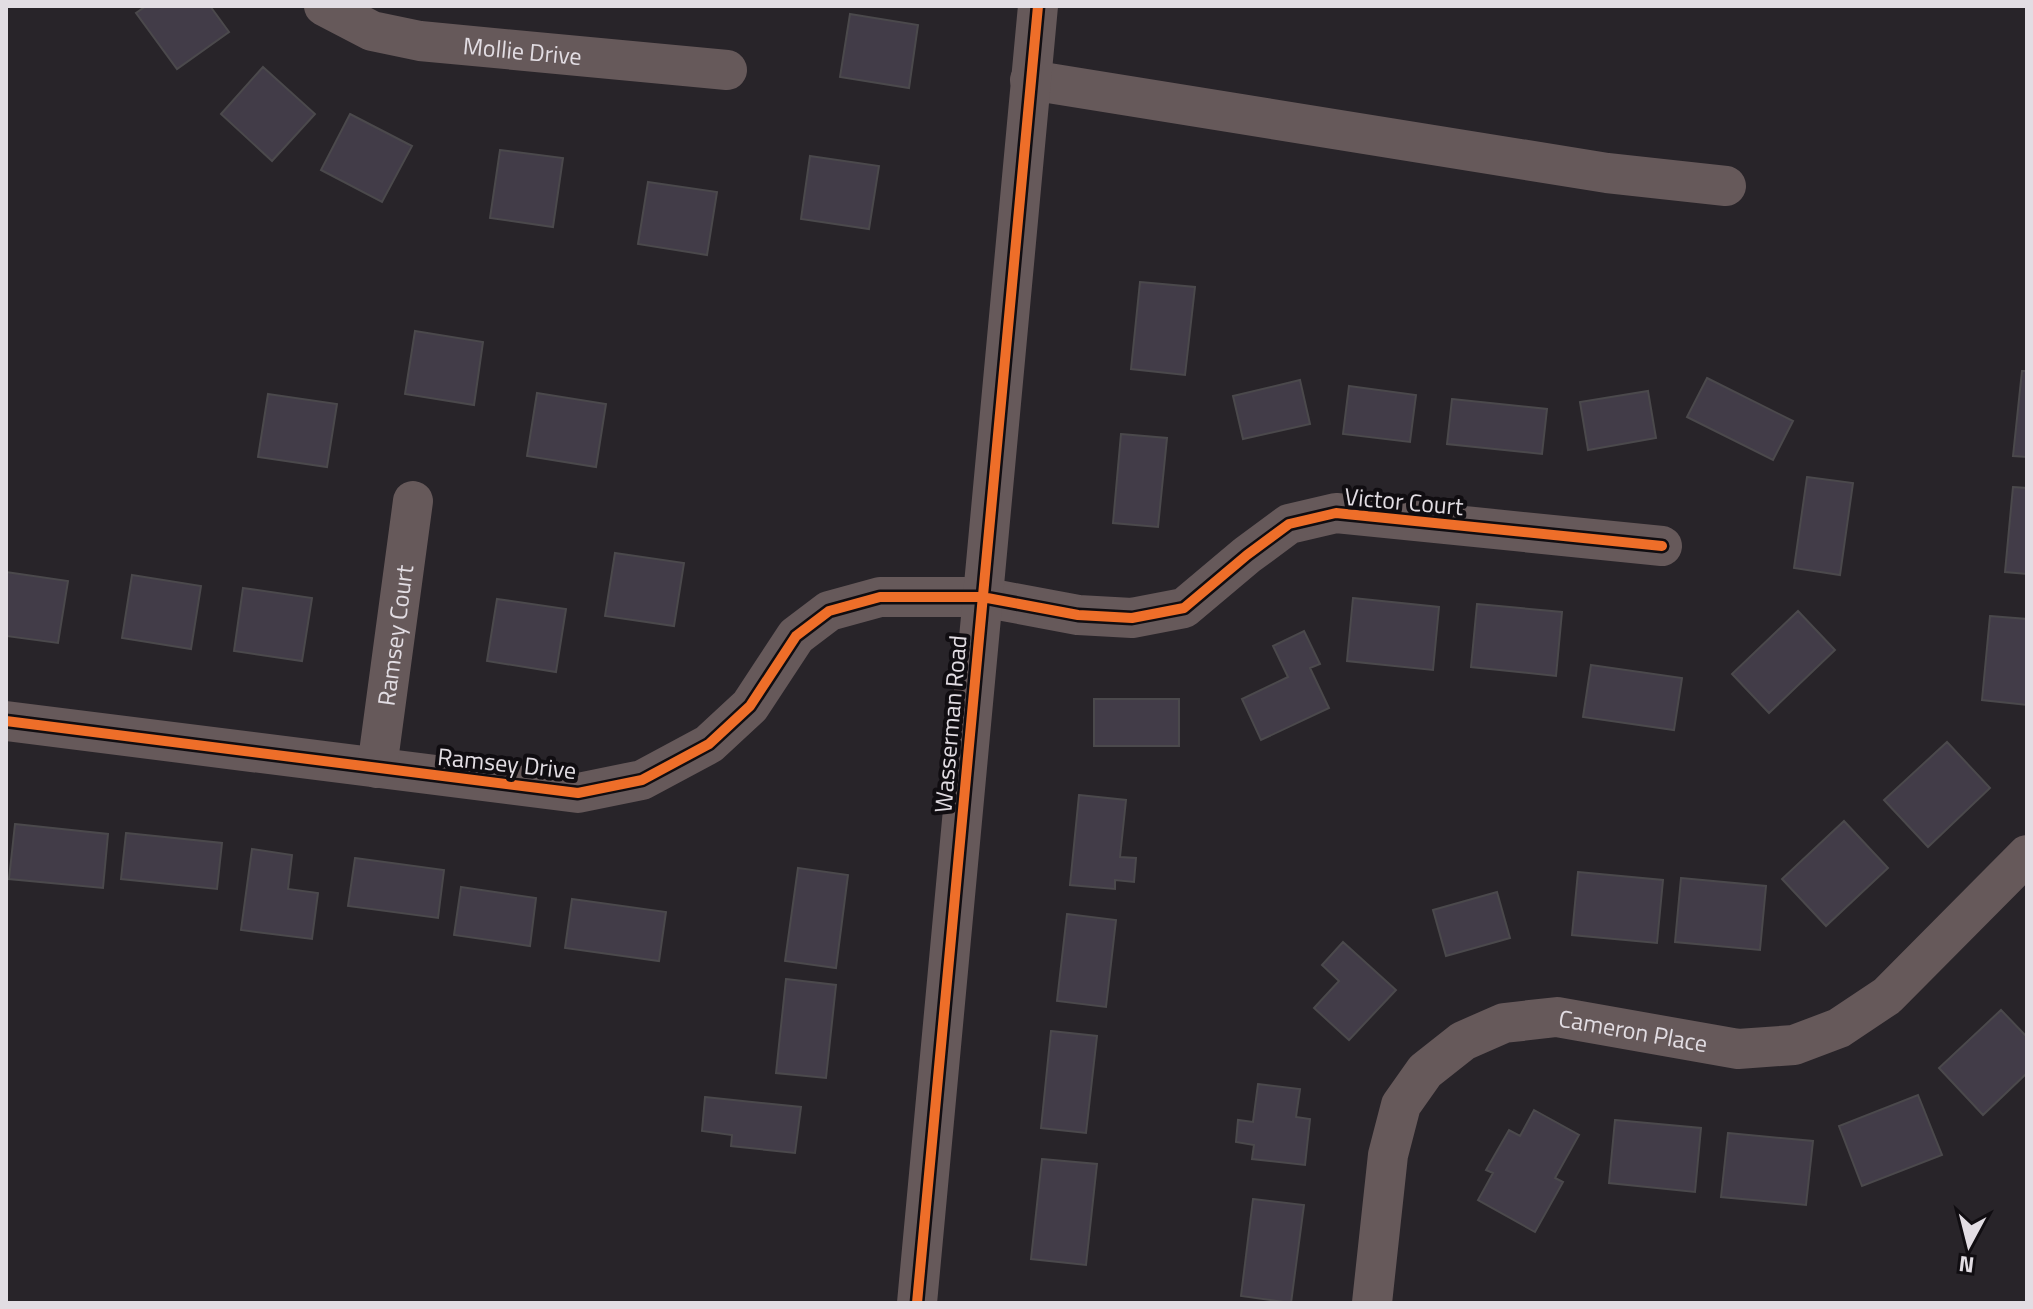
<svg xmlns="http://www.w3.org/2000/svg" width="2033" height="1309" font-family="'Titillium Web',sans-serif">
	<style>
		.building { fill: #423c48; stroke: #4b494c; stroke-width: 2 }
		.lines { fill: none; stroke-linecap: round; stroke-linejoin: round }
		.minor { stroke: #66595a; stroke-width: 40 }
		.cycleway-casing { stroke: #100d11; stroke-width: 15 }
		.cycleway { stroke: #ee6e29; stroke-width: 10 }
		.labels { text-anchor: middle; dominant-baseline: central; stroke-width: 8; stroke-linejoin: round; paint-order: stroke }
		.street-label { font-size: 24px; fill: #e2dde3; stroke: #100d11 }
	</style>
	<rect width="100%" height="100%" fill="#282429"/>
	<path class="building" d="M146 6H210L229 32 177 69 136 13Z
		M850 14 918 25 909 88 840 77Z
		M263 67 315 114 272 161 221 114Z
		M350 114 412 146 382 202 321 170Z
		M500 150 563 158 553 227 490 218Z
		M810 156 879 166 869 229 801 219Z
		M648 182 717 192 707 255 638 244Z
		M1140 282 1195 287 1185 375 1131 369Z
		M415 331 483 342 474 405 405 394Z
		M2022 371H2027V457L2013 456Z
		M1707 378 1793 421 1773 460 1687 417Z
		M1300 380 1310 424 1243 439 1233 396Z
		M1349 386 1416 395 1410 442 1343 434Z
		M1648 391 1656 438 1588 450 1580 402Z
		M537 393 606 404 596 467 527 456Z
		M268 394 337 404 327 467 258 457Z
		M1452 399 1547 409 1542 454 1447 444Z
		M1121 434 1167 438 1158 527 1113 523Z
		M1807 477 1853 483 1840 575 1794 568Z
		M2013 487 2027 488V574L2005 572Z
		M615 553 684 563 674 626 605 616Z
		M6 572 68 581 58 643 6 636Z
		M132 575 201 586 191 649 122 638Z
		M243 588 312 598 302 661 234 651Z
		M1353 598 1439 607 1433 670 1347 661Z
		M497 599 566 609 556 672 487 661Z
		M1477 604 1562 612 1556 676 1471 667Z
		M1798 611 1835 650 1769 713 1732 674Z
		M1990 616 2027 619V705L1982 700Z
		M1304 631 1320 664 1310 668 1329 708 1261 740 1242 699 1288 677 1273 646Z
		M1591 665 1682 678 1674 730 1583 717Z
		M1094 699H1179V746H1094Z
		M1947 742 1990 788 1928 847 1884 800Z
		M1079 795 1126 800 1120 857 1136 858 1134 882 1115 880V889L1070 885Z
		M1844 821 1888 868 1826 926 1782 879Z
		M15 824 108 834 103 888 9 879Z
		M126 833 222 843 217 889 121 879Z
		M252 849 292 855 288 889 318 893 312 939 241 930Z
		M355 858 444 870 438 918 348 906Z
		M798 868 848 875 836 968 785 961Z
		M1578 872 1663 880 1657 943 1572 935Z
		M1681 878 1766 886 1760 950 1675 942Z
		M461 887 536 898 530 946 454 935Z
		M1497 892 1510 938 1446 956 1433 910Z
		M572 899 666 912 659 961 565 948Z
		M1067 914 1116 920 1106 1007 1057 1001Z
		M1343 942 1396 990 1349 1040 1314 1008 1339 981 1322 965Z
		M786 979 836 985 826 1078 776 1073Z
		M2001 1010 2027 1037V1073L1983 1115 1939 1068Z
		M1051 1031 1097 1036 1086 1133 1041 1128Z
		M1258 1084 1300 1089 1296 1117 1310 1119 1305 1165 1252 1159 1254 1145 1236 1142 1238 1120 1253 1122Z
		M1918 1095 1942 1155 1862 1186 1839 1126Z
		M705 1097 801 1107 795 1153 731 1146 732 1135 702 1131Z
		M1534 1110 1579 1135 1555 1178 1563 1182 1535 1232 1478 1200 1493 1173 1486 1170 1509 1130 1520 1136Z
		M1615 1120 1701 1128 1695 1192 1609 1183Z
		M1728 1133 1813 1141 1806 1205 1721 1197Z
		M1042 1159 1097 1164 1086 1265 1031 1259Z
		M1253 1199 1304 1205 1291 1303 1241 1296Z"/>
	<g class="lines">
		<g class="minor">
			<path id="s1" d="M324 6 372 31 420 41 727 70"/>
			<path d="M1030 80 1607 173 1726 186"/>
			<path d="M6 721 578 793 642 780 709 744 750 706 796 636 829 611 880 597H982L1078 615 1132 618 1184 608 1247 555 1289 524 1336 513 1662 546"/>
			<path id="s2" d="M377 768 413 501"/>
			<path d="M917 1303 1038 6"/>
			<path id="s3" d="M1372 1303 1388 1155 1401 1105 1425 1071 1463 1041 1504 1023 1557 1017 1738 1049 1794 1045 1839 1028 1887 996 2027 855"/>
		</g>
		<g class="cycleway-casing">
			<path id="cycleway" d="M6 721 578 793 642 780 709 744 750 706 796 636 829 611 880 597H982L1078 615 1132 618 1184 608 1247 555 1289 524 1336 513 1662 546
				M917 1303 1038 6"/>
		</g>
		<use href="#cycleway" class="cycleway"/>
	</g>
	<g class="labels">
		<g class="street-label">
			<text stroke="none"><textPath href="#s1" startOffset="206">Mollie Drive</textPath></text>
			<text transform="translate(1404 501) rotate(5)">Victor Court</text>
			<text stroke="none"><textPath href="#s2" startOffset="134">Ramsey Court</textPath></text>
			<text transform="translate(950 724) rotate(-85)">Wasserman Road</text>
			<text transform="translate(507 763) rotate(6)">Ramsey Drive</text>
			<text stroke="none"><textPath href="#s3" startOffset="466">Cameron Place</textPath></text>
		</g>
	</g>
	<rect width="2033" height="1309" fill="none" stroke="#e2dde3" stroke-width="16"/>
	<g transform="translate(1969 1245) rotate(187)" stroke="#100d11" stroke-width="6" paint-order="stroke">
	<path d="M0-6L14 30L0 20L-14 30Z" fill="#e2dde3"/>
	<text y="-12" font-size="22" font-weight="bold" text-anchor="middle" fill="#e2dde3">N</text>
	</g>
</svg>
